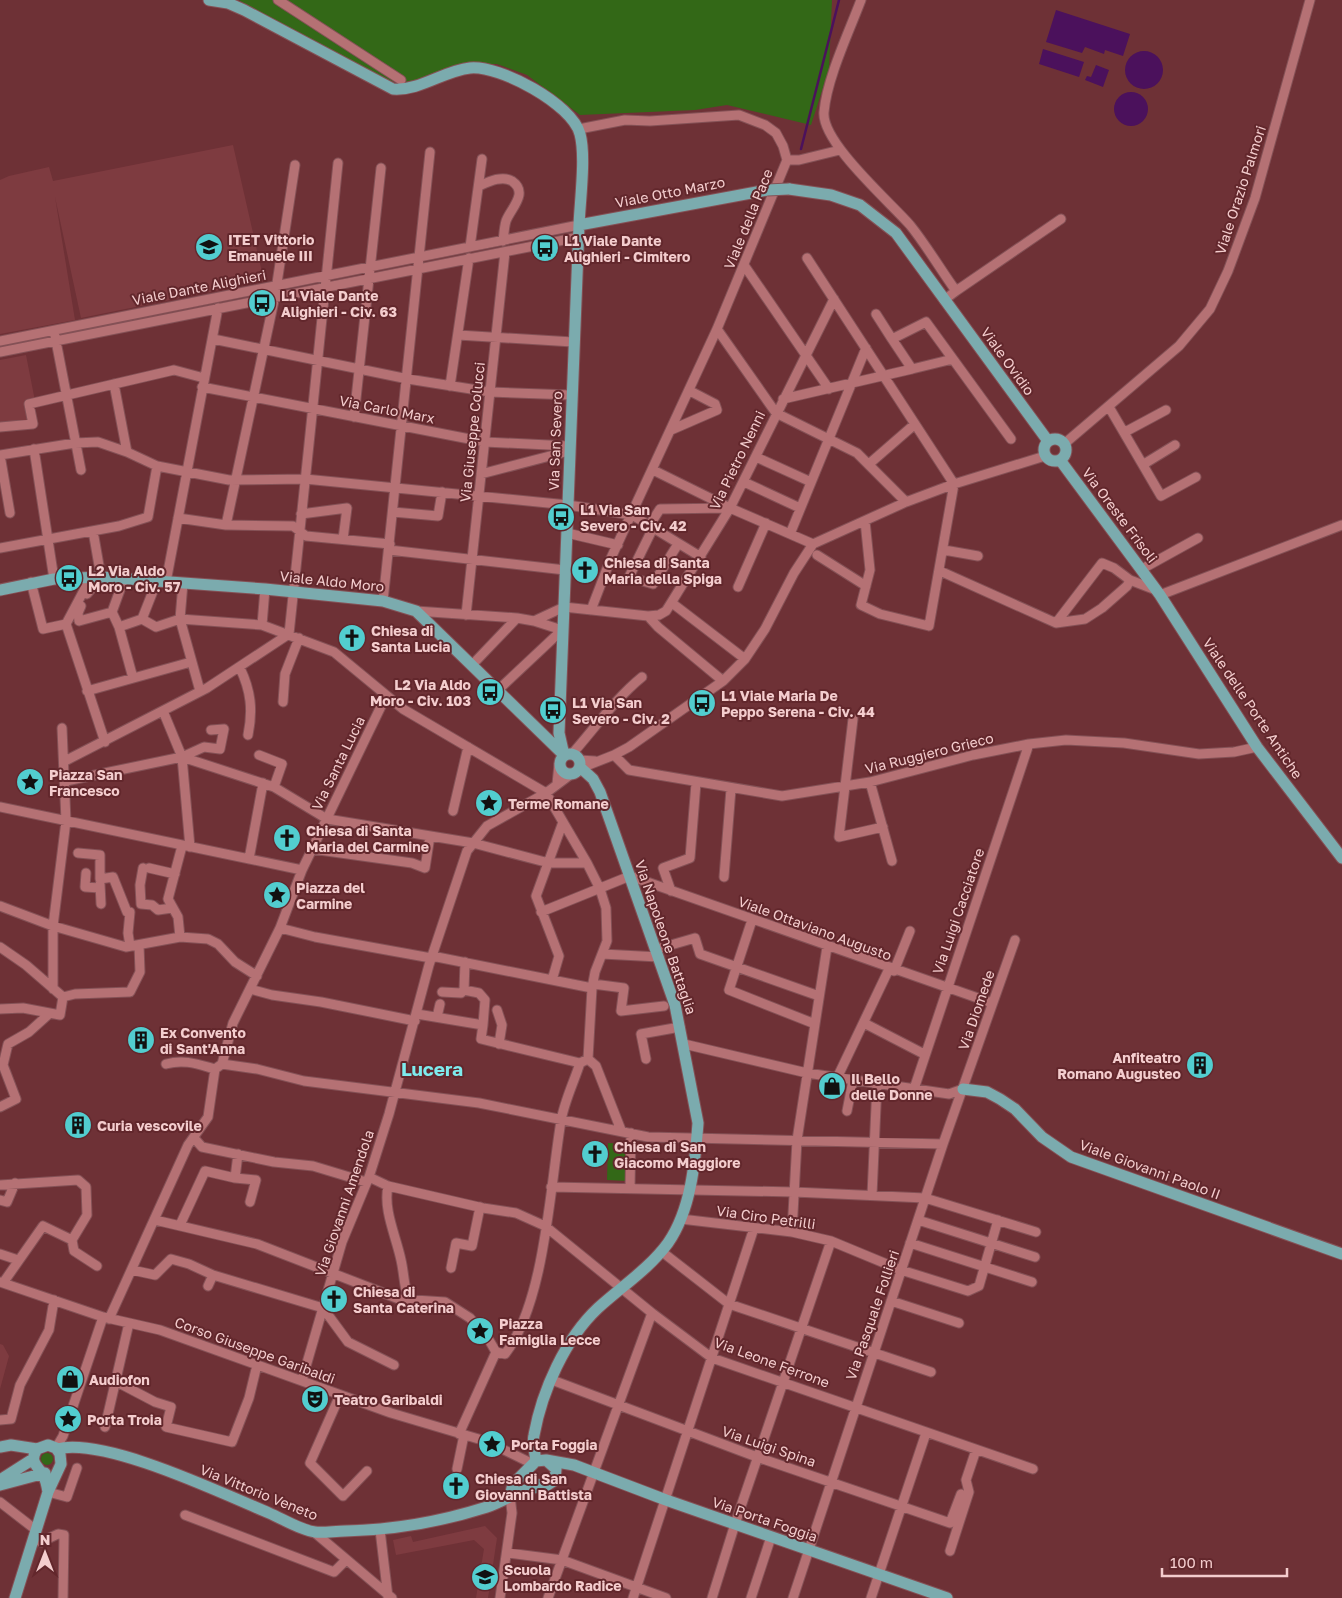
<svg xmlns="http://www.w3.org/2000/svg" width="1342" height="1598" font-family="'Golos Text',sans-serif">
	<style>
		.built { fill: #7e3b40 }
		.green { fill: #336817 }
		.water { fill: #4b115c }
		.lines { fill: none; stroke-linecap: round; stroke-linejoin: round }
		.stream { stroke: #4b115c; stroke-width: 2.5 }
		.minor-casing { stroke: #845156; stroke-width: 11 }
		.major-casing { stroke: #845156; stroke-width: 13 }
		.minor { stroke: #b57174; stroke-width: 9 }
		.major { stroke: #7babae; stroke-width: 11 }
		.major-bridge-casing { stroke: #845156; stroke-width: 13; stroke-linecap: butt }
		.major-bridge { stroke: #7babae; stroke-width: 11 }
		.labels { text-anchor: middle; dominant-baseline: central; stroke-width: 4; stroke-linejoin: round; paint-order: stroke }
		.street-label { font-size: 14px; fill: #f4cdce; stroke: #62272c }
		.poi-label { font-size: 14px; font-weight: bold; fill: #f4cdce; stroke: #62272c; text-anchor: start }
		.district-label { font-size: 19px; font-weight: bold; fill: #7eebed; stroke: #62272c }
	</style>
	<rect width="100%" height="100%" fill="#6e3136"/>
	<path class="built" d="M233 145 264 281 81 318 55 197 75 320 0 334V180L9 176 49 167 53 181Z
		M26 355 35 401 31 423 0 425V360Z
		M0 1344 3 1345 9 1356 0 1389Z
		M485 1526 497 1538 488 1598H476L484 1549 474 1540 396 1555 393 1540 411 1536 413 1542Z"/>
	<path class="green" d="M239 0H832L829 69 811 125 727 105 695 110 580 115 527 75 497 64H461L409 83 386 81 264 17Z
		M608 1143 627 1144V1181L607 1180Z
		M41 1459a6 6 0 1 1 12 0a6 6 0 1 1-12 0Z"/>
	<path class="water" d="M1056 10 1130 34 1123 56 1105 50 1104 54 1085 47 1082 53 1046 42Z
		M1043 49 1084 62 1079 77 1039 64Z
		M1125 70a19 19 0 1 1 38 0a19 19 0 1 1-38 0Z
		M1096 65 1109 70 1103 87 1085 80 1087 76 1091 77Z
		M1114 109a17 17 0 1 1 34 0a17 17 0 1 1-34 0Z"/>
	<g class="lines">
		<path class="stream" d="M801 149 839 0"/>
		<g class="minor-casing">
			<path id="minor" d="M278 0 401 80
				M861 0C849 32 827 78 824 112 821 142 890 202 910 225 927 246 940 269 956 291L944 300
				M579 129 625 120 650 121 739 115 765 125 776 133 783 146 787 160 717 329 611 558 591 610
				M787 160H799L840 150
				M479 186C488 182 502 175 512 181 529 193 511 208 506 221 504 228 504 234 503 241
				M470 247 482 159
				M807 258 954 484 929 626 880 614 861 605 870 570 865 521
				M744 265 829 389
				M956 291 1061 219
				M876 314 892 339
				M717 329 776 413 857 453 906 502
				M458 335 573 342
				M55 336 81 470
				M213 339 408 379 490 392 571 395
				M0 341 579 225
				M0 352 579 237
				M912 369 953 359
				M114 384 127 452
				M450 386 469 258
				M202 387 485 442 569 446
				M783 399 912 369 892 339 926 322 1011 439
				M1109 407 1161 496 1196 477
				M354 417 381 168
				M0 427 33 424 29 404 174 370 204 378
				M671 430 717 410 715 404 690 391
				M1125 432 1166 410
				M1064 444 1179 346 1210 309 1228 271 1255 198 1310 0
				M34 449 54 579
				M0 455 75 443 98 442 127 452 157 466 229 480 305 479 568 505 632 515 701 557
				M0 455 10 513
				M756 457 811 482
				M869 464 915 424
				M1144 464 1175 445
				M653 470 730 508 813 544
				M481 474 569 451
				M744 482 800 508
				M393 512 438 516 442 492
				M301 514 347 508 343 539
				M178 518 226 525 293 526 306 536 390 544
				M226 525 275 296 295 165
				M649 526 660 509 728 508
				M653 528 629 577 653 584 678 544
				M567 533 618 545
				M790 534 866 348
				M0 548 119 526 148 517 157 466
				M389 550 565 570
				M944 550 978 556
				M817 555 866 586
				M1142 569 1198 538
				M940 571 1056 623 1085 619 1102 608 1127 586 1130 580 1156 590
				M91 577 66 624 105 742
				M31 582 43 629 66 624
				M166 582 218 308
				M183 583 180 619 200 691
				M738 587 766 523
				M87 594 101 577 93 531
				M1160 595 1342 525
				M383 601 430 152
				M672 603 745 659
				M81 606 78 613 79 621 112 612
				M416 611 517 618 534 621 562 630 497 691
				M112 612 119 627 133 678
				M112 612 124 579
				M466 615 505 252
				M648 616 658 627 723 681
				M142 619 157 581
				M534 621 564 607 648 616 659 615 666 611 730 508 834 299
				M1056 623 1102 563 1114 568 1130 580
				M262 625 265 589
				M119 627 142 619 156 627 180 619 262 625 334 652 403 709 546 793 587 863 600 889 606 908 607 941 595 972 592 988 588 1059
				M472 665 517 618
				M240 668C251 691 253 710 248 735
				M87 691 191 662
				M283 702 285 674 299 638
				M163 711 182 757 190 847
				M853 719 839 837 883 827
				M572 754C594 729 616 698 642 677
				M259 755 282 764 274 787
				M614 755 629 770 782 796 870 782 973 755 1029 744 1066 740 1124 743 1199 754 1234 752 1257 747
				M182 757 204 747 220 749 224 729 211 730
				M579 760 595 761
				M65 761 207 688 289 634C305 477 323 320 338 163
				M581 768 614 755 629 747 723 681 745 659 765 629 794 573 813 544 906 502 954 484 1045 456
				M66 781 182 757 274 787 327 819 473 843 549 863H587
				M870 782 892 861
				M557 784 559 764
				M0 807 302 870
				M453 811 468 747
				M312 849 412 863 425 868 430 836
				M78 853 100 855V879L113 877 127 912H130L128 933 130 946
				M249 859 263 783
				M143 868 140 885 141 904 152 905 158 910 172 908
				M149 868 175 874
				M86 873 85 887 100 888
				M724 877 731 789
				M100 884 101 904
				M671 891 663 868 690 858 696 783
				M0 906 53 926 126 947 180 937 208 939 218 944 235 962 257 976
				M541 912 630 876 992 1003
				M752 920 729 990 815 1024
				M280 928 315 937 431 958
				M180 937 178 917 168 899 182 846
				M0 947 26 965 63 997 60 1015 23 1008 0 1009
				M657 949 695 938 700 954 819 996
				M602 954 659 957
				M432 956 592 988
				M465 962 464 990 479 993 485 1000 483 1025
				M894 971 910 931
				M552 980 559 956 536 896 563 822
				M593 984 624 988 621 1011 664 1006
				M53 989V926L66 821 62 728
				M250 989 272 995 321 1002 415 1021
				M442 992 461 993 464 990
				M63 997 75 994 130 992 140 972 139 945
				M497 1010 502 1025 499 1044
				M417 1014 483 1025 481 1039 580 1063
				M437 1017 440 1004
				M864 1023 924 1054
				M684 1044 807 1073 949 1094 963 1089
				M588 1059 596 1066 621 1130
				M646 1059 641 1034 680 1027
				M166 1064C184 1059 197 1064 215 1069
				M222 1064 257 1069 304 1081 479 1103 648 1137 943 1144
				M222 1064 233 1023 280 928 302 870 386 696
				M837 1078 889 969
				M914 1089 1029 744
				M0 1107 16 1099 3 1065 8 1044 29 1032 49 1014
				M847 1111 853 1080
				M194 1138 202 1147 274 1162 313 1166 366 1182
				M238 1154 235 1178 256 1180 250 1202
				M369 1177 388 1186 483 1208 516 1213 545 1226 652 1313 548 1598
				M0 1185 78 1180 86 1187 87 1215 72 1240
				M388 1186C383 1210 396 1236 401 1260 404 1273 404 1286 408 1298
				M551 1187 794 1192 925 1198 1036 1232
				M630 1188 631 1133
				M872 1195 877 1084
				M0 1200 7 1202 15 1183
				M681 1219 792 1232 831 1241 901 1270 968 1291 979 1286 998 1220
				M155 1220 257 1244 399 1299 445 1302 470 1318 489 1340 496 1352
				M918 1220 1035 1257
				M180 1225 205 1171 235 1178
				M792 1232 797 1140 827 947
				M72 1240 74 1251 97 1266
				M910 1243 1032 1282
				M661 1251 729 1304 931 1372
				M0 1254 18 1260
				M451 1268 456 1243 472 1246 480 1207
				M132 1270 155 1275 171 1259 189 1264 213 1275 323 1308 348 1342 394 1365
				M0 1282 103 1317 160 1330 391 1413 482 1440
				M3 1283 43 1226 72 1240
				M208 1286 213 1275
				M891 1301 959 1323
				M652 1313 712 1358 1033 1469
				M109 1319 188 1145 208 1117 215 1069 222 1064
				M496 1352 505 1354C545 1303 550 1186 561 1121 564 1102 574 1082 580 1063L588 1059
				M302 1380 342 1242 369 1177 389 1114 429 965 467 851 487 826 546 793 570 775
				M552 1380 757 1457 950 1523 961 1494
				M115 1381 155 1402 171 1407 166 1427 232 1442 249 1398 257 1365
				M340 1395 310 1463 343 1496 367 1471
				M0 1420 11 1419 20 1385 49 1330 54 1300
				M105 1427 129 1323
				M459 1434 496 1352
				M492 1444 533 1464
				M56 1448 63 1436 103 1317
				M457 1469 464 1435
				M48 1492 67 1497 77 1468
				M0 1502 36 1530
				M185 1515 334 1572 346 1560
				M380 1530 388 1597
				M314 1532 392 1598
				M34 1538 41 1542 58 1534 64 1535 63 1598
				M950 1551 969 1492 966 1480 976 1450
				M508 1553 562 1560 666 1598
				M500 1598 512 1513 510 1496
				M633 1598 754 1228
				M712 1598 735 1524 831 1241
				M751 1598 771 1537
				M793 1598 943 1144 1015 940
				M871 1598 926 1433"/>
		</g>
		<g class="major-casing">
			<path id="major" d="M209 0 228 3 244 10 393 89C420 91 443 71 470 68 500 65 572 104 580 134 586 156 580 201 579 225L559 733 564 755
				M789 189 831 195 860 205 896 233 1048 441
				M579 225 767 190
				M1044 450a11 11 0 1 1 22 0a11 11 0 1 1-22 0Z
				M1060 460 1160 595 1257 747 1342 858
				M0 590 54 579 101 577 265 589 383 601 416 611 564 755
				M560 764a10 10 0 1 1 20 0a10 10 0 1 1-20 0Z
				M963 1089 987 1092 1000 1099 1015 1109 1042 1137 1071 1157 1342 1254
				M0 1447 11 1445 37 1449
				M57 1449C105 1437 221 1493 269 1513 283 1519 300 1530 315 1532 324 1533 335 1531 345 1531 394 1530 440 1522 487 1507 505 1501 520 1489 539 1487
				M536 1461C535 1453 532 1443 534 1435 542 1391 565 1339 598 1308 621 1287 650 1268 668 1243 691 1210 695 1163 698 1123L675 1005 600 792 593 779 581 768
				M0 1480 33 1459
				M533 1483 544 1487 555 1480 556 1469 547 1461
				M0 1485 45 1473
				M510 1496 513 1484 536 1461 546 1460 574 1465 666 1500 947 1598
				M15 1598 48 1492 61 1464 60 1454 56 1448 48 1445 37 1449C29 1462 37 1465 43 1475 46 1480 47 1486 48 1492"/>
		</g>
		<use href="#minor" class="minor"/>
		<use href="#major" class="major"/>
		<g class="major-bridge-casing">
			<path id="major-bridge" d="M767 190 789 189"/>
		</g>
		<use href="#major-bridge" class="major-bridge"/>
	</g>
	<defs>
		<g id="school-disc" transform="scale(1.4375)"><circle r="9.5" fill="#52cdcf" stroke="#62272c"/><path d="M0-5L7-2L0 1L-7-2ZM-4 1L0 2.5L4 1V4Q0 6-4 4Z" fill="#111"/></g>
		<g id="bus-disc" transform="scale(1.4375)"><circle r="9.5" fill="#52cdcf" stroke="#62272c"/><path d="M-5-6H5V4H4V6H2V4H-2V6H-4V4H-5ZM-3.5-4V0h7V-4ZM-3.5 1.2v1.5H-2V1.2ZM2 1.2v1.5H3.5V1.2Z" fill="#111"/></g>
		<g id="church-disc" transform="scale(1.4375)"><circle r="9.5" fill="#52cdcf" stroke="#62272c"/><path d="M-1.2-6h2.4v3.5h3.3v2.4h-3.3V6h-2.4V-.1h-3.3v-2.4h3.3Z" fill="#111"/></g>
		<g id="sight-disc" transform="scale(1.4375)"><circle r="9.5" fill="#52cdcf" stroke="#62272c"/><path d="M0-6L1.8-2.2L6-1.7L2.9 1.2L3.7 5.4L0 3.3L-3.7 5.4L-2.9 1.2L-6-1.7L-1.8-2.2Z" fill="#111"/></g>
		<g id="building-disc" transform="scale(1.4375)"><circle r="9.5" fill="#52cdcf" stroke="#62272c"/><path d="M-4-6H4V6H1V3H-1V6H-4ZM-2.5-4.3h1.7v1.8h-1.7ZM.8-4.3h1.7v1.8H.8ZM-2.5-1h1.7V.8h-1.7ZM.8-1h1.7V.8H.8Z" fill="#111"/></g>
		<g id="shop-disc" transform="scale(1.4375)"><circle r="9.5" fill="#52cdcf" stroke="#62272c"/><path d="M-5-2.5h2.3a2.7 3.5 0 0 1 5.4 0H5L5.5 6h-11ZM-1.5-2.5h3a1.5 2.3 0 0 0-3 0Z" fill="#111"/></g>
		<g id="theatre-disc" transform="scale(1.4375)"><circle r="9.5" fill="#52cdcf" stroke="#62272c"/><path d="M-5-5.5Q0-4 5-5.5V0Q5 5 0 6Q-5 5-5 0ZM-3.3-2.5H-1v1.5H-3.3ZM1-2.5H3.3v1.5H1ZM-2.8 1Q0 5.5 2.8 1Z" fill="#111"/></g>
	</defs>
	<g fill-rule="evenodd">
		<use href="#school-disc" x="209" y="247"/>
		<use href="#bus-disc" x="545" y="248"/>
		<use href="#bus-disc" x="262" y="303"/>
		<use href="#bus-disc" x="561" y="517"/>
		<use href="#church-disc" x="585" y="570"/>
		<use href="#bus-disc" x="69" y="578"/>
		<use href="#church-disc" x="352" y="638"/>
		<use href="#bus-disc" x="490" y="692"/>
		<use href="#bus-disc" x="702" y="703"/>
		<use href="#bus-disc" x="553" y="710"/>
		<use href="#sight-disc" x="30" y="782"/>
		<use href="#sight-disc" x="489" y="803"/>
		<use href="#church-disc" x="287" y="838"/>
		<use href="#sight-disc" x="277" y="895"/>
		<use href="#building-disc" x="141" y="1040"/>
		<use href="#building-disc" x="1200" y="1065"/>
		<use href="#shop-disc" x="832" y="1086"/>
		<use href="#building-disc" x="78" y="1125"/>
		<use href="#church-disc" x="595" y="1154"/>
		<use href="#church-disc" x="334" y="1299"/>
		<use href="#sight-disc" x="480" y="1331"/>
		<use href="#shop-disc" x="70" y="1379"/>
		<use href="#theatre-disc" x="315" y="1399"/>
		<use href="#sight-disc" x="68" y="1419"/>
		<use href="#sight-disc" x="492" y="1444"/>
		<use href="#church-disc" x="456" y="1486"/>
		<use href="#school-disc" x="485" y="1577"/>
	</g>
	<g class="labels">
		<g class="street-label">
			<text transform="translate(1240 190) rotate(-72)">Viale Orazio Palmori</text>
			<text transform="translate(670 192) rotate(-11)">Viale Otto Marzo</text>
			<text transform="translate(748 219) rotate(-68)">Viale della Pace</text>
			<text transform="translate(199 287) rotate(-11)">Viale Dante Alighieri</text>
			<text transform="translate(1008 361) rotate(54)">Viale Ovidio</text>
			<text transform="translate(387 409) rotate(11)">Via Carlo Marx</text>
			<text transform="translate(472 432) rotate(-84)">Via Giuseppe Colucci</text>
			<text transform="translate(555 441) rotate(-88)">Via San Severo</text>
			<text transform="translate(737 460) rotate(-64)">Via Pietro Nenni</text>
			<text transform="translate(1120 515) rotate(53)">Via Oreste Frisoli</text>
			<text transform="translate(332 581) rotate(6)">Viale Aldo Moro</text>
			<text transform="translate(1253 708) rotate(56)">Viale delle Porte Antiche</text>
			<text transform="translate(929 753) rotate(-14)">Via Ruggiero Grieco</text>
			<text transform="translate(338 763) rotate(-64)">Via Santa Lucia</text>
			<text transform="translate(958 911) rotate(-71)">Via Luigi Cacciatore</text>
			<text transform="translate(815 928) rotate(20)">Viale Ottaviano Augusto</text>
			<text transform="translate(666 937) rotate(71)">Via Napoleone Battaglia</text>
			<text transform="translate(976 1010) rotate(-71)">Via Diomede</text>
			<text transform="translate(1150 1169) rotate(20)">Viale Giovanni Paolo II</text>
			<text transform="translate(344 1203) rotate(-71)">Via Giovanni Amendola</text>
			<text transform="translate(766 1217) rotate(8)">Via Ciro Petrilli</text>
			<text transform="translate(872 1315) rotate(-71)">Via Pasquale Follieri</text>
			<text transform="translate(255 1350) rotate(20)">Corso Giuseppe Garibaldi</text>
			<text transform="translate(772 1362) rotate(20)">Via Leone Ferrone</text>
			<text transform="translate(769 1446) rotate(19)">Via Luigi Spina</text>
			<text transform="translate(259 1492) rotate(22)">Via Vittorio Veneto</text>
			<text transform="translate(765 1519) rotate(19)">Via Porta Foggia</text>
		</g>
		<g class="poi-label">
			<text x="228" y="239">ITET Vittorio<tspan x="228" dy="16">Emanuele III</tspan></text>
			<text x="564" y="240">L1 Viale Dante<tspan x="564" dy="16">Alighieri - Cimitero</tspan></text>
			<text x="281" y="295">L1 Viale Dante<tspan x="281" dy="16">Alighieri - Civ. 63</tspan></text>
			<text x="580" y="509">L1 Via San<tspan x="580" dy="16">Severo - Civ. 42</tspan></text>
			<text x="604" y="562">Chiesa di Santa<tspan x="604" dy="16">Maria della Spiga</tspan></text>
			<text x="88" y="570">L2 Via Aldo<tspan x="88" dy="16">Moro - Civ. 57</tspan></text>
			<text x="371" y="630">Chiesa di<tspan x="371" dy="16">Santa Lucia</tspan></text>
			<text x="471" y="684" text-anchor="end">L2 Via Aldo<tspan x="471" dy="16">Moro - Civ. 103</tspan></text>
			<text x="721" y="695">L1 Viale Maria De<tspan x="721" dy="16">Peppo Serena - Civ. 44</tspan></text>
			<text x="572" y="702">L1 Via San<tspan x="572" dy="16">Severo - Civ. 2</tspan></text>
			<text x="49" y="774">Piazza San<tspan x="49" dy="16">Francesco</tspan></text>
			<text x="508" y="803">Terme Romane</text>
			<text x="306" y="830">Chiesa di Santa<tspan x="306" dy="16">Maria del Carmine</tspan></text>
			<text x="296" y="887">Piazza del<tspan x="296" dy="16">Carmine</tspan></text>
			<text x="160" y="1032">Ex Convento<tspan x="160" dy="16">di Sant'Anna</tspan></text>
			<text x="1181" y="1057" text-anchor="end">Anfiteatro<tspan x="1181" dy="16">Romano Augusteo</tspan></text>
			<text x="851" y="1078">Il Bello<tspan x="851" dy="16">delle Donne</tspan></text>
			<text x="97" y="1125">Curia vescovile</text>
			<text x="614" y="1146">Chiesa di San<tspan x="614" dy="16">Giacomo Maggiore</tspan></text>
			<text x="353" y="1291">Chiesa di<tspan x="353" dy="16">Santa Caterina</tspan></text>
			<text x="499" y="1323">Piazza<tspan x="499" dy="16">Famiglia Lecce</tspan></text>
			<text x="89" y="1379">Audiofon</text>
			<text x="334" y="1399">Teatro Garibaldi</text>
			<text x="87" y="1419">Porta Troia</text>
			<text x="511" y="1444">Porta Foggia</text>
			<text x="475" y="1478">Chiesa di San<tspan x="475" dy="16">Giovanni Battista</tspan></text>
			<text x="504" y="1569">Scuola<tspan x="504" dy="16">Lombardo Radice</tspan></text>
		</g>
		<g class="district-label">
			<text x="432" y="1068">Lucera</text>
		</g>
	</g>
	<g transform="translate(45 1553)" stroke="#62272c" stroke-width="4" paint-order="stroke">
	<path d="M0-4L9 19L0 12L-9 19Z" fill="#f4cdce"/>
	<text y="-8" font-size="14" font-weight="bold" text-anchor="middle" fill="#f4cdce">N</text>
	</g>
	<path d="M1162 1568v8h125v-8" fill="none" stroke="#f4cdce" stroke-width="2.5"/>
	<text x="1170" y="1568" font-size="15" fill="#f4cdce" stroke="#62272c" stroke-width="4" paint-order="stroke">100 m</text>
</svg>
